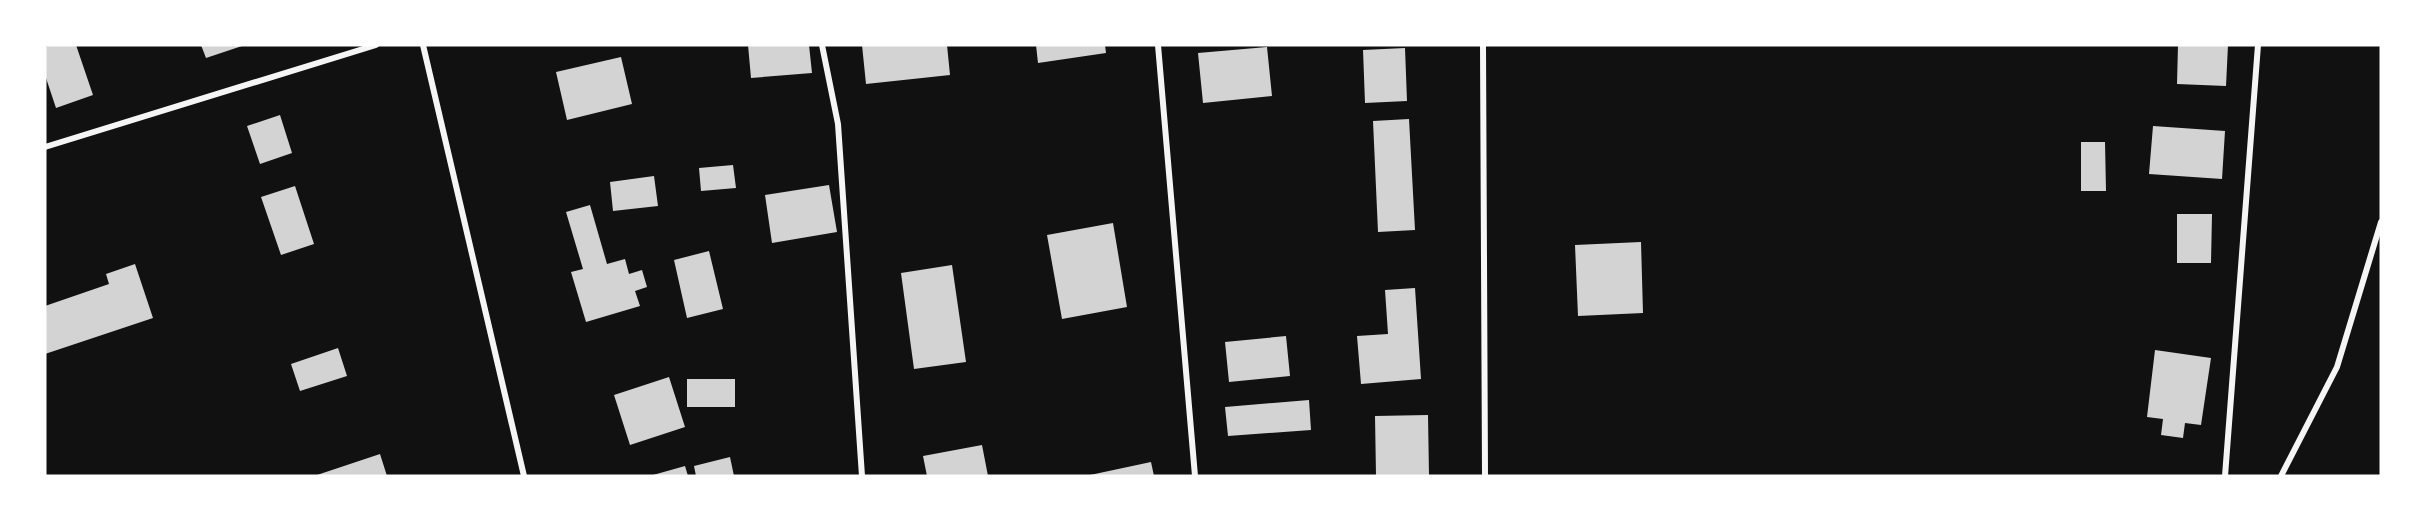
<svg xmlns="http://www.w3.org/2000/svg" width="2426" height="521" font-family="Manrope,sans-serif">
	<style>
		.building { fill: #d3d3d3 }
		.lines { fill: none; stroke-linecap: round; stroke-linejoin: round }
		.minor { stroke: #f5f5f5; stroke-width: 6 }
	</style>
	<rect width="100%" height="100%" fill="#111"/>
	<path class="building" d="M50 45H76L93 95 56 108 45 75V47Z
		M201 45H245L206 58Z
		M748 45H809L812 73 751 78Z
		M862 45H947L950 75 866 84Z
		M1036 45H1105L1106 53 1038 63Z
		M2178 45H2228L2226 86 2177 84Z
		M1267 47 1272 96 1203 103 1198 53Z
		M1405 48 1407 101 1365 103 1363 50Z
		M621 57 632 104 567 120 556 72Z
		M280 115 292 153 260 164 247 126Z
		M1409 119 1415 230 1378 232 1373 121Z
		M2153 126 2225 131 2222 179 2149 174Z
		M2081 142H2105L2106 191H2081Z
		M733 165 736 188 701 191 699 168Z
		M654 176 658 206 613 211 610 182Z
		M829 185 837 232 772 243 765 195Z
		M295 186 314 244 281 255 261 197Z
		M590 205 607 264 625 259 629 274 642 270 647 287 635 291 640 306 586 322 571 272 583 269 566 212Z
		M2177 214H2212L2211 263H2177Z
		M1113 223 1127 307 1062 319 1047 235Z
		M1641 242 1643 313 1578 316 1575 245Z
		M709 251 723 309 687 318 674 260Z
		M135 264 153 318 45 354V306L109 284 106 274Z
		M952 265 966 362 914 369 901 273Z
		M1415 288 1421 379 1361 384 1357 336 1388 334 1385 290Z
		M1286 336 1290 376 1229 382 1225 342Z
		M338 348 347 376 300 391 291 364Z
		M2155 350 2211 358 2201 425 2185 423 2183 438 2161 435 2163 419 2147 417Z
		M669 377 685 427 630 445 614 395Z
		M687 379H735V407H687Z
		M1309 400 1311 430 1228 436 1225 407Z
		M1428 415 1429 476H1376L1375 416Z
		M982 445 988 476H927L923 456Z
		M380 454 387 476H314Z
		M730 457 734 476H696L694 466Z
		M1151 462 1154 476H1091L1090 475Z
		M685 466 688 476H653V475Z"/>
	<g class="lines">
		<path class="minor" d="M423 45 524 476
			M822 45 838 124 862 476
			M1158 45 1195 476
			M1483 45 1485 476
			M45 147 376 45
			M2225 476 2258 45
			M2281 476 2337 367 2381 222"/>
	</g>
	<rect width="2426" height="521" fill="none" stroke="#ffffff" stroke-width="93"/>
</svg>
